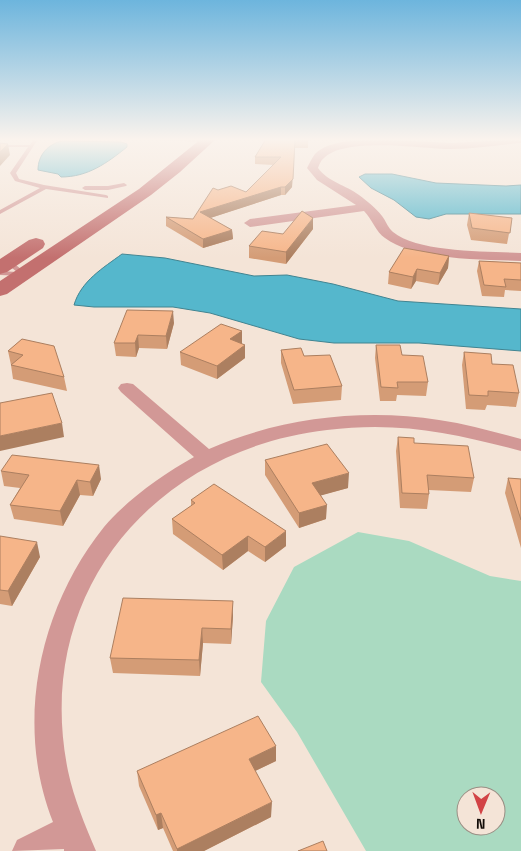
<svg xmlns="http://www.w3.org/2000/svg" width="521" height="851" font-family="'Space Grotesk',sans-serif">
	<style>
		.green { fill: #aadac1; fill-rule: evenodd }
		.water { fill: #55b7cc; stroke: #418491 }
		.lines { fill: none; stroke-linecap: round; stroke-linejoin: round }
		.service { fill: #d29896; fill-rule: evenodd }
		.minor { fill: #d29896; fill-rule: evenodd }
		.secondary { fill: #c3706f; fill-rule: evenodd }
		.wall { fill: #d49c76 }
		.shaded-wall { fill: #ac7f60 }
		.building { fill: #f6b589; stroke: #ac7f60 }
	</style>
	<rect width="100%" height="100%" fill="#f4e4d7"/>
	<path class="green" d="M358 532 409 541 490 576 521 581V851H366L297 732 261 682 266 621 294 567ZM466 796H496V826H466Z"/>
	<path class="water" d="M62 141 121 142 127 144V147C107 163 88 177 61 177L58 174 38 170C38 155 48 144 62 141Z
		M365 174H392L436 183 506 186 521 185V214H446L429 219 416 217 394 200 371 188 359 177Z
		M122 254 165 258 254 276 287 275 333 284 398 301 521 309V351L419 343H334L299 339 210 313 173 307H94L74 305C81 281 103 268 122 254Z"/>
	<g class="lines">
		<path class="service" d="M34 139H38L16 173 19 179 44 185 106 195 108 196V198L46 189 0 214V210L40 188 15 181 10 173 28 147H0V145H30Z
			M156 139 207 140 209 141 207 142 158 140Z
			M124 183 127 185 126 186 108 190H85L82 188 85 186H108Z
			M0 259 11 261 27 274 24 276 0 275V271L17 272 7 264 0 263Z"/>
		<path class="minor" d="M374 139 452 143 521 139V143C498 145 475 149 452 149 422 149 346 136 324 158 321 160 319 165 318 168 328 182 346 185 359 195 367 201 376 208 382 216 386 221 388 228 393 232 418 253 488 251 521 253V261C483 259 416 261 385 238 376 232 372 219 364 211L250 227 244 223 250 219 356 205 317 180 307 168C309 164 312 158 315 154 329 140 356 141 374 139Z
			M127 383 133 384 209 449C279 418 363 408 439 420 467 424 494 432 521 439V451C453 433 399 421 327 430 153 450 32 594 68 771 74 799 85 825 96 851H64V849L12 851 17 840 53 822C14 724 39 608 104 527 128 499 162 475 194 457L121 392 118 388 121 384Z"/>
		<path class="secondary" d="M201 139H216L180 172 151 195 7 294 0 296V281L139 189Z
			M36 238 43 240 45 244 43 248 7 272 0 274V259L29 240Z"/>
	</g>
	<path class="wall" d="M266 139H308V148H294L292 187 285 195H281L210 218 232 230 233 239 203 248 166 226V217L193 219 218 190 246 192 274 165 255 164V157Z
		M469 213 512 218 507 244 471 240 467 225Z
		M313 229 286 264 249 258V246L283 234Z
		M449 256 448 268 438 285 416 281 411 289 388 284 389 272Z
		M479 261 521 263V291L505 290 504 297 482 296 477 271Z
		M174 323 167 349 139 348 136 357 116 356 114 343Z
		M242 331V344L245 358 217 379 181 365 180 352Z
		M22 339 64 377 67 391 13 379 11 365 8 351Z
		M376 345 402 355 428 382 426 396 397 395 396 401H380L375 358Z
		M281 350 304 356 342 386 341 400 293 404 281 363Z
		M464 352 492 364 519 393 516 407 487 405 485 410 466 409 462 365Z
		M398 437 414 443 474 478 471 492 429 490V494L427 509 400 508 396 451Z
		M265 460 348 488 321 495 326 519 299 528 265 475Z
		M1 471 101 479 93 496 80 495 63 526 14 519 10 505 20 488 4 486Z
		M508 478 521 479V548L505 493Z
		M191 500 286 546 265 562 248 551 223 570 173 534 172 519 191 506Z
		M0 536 40 557 12 606 0 604Z
		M233 616 231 644 203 643 200 676 113 673 110 658Z
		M276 761 255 771 271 817 204 851H173L163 828 158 830 139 786 137 771Z"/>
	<path class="shaded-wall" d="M295 140 292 187 285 195V187Z
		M8 144 10 155 0 166V152Z
		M281 187V195L201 221 200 212Z
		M313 218V229L286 264V252Z
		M232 230 233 239 203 248V239Z
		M449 256 448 268 438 285 440 273Z
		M417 269 416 281 411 289 413 277Z
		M173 311 174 323 167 349 166 336Z
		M242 331V344L230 339Z
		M138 335 139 348 136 357 135 343Z
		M245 345V358L217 379V366Z
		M62 423 64 437 0 451V436Z
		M99 465 101 479 93 496 90 482Z
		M349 473 348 488 312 498V483Z
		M77 480 80 495 63 526 60 511Z
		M327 505 326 519 299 528V513Z
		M286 531V546L265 562V547Z
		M248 536V551L223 570 222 555Z
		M37 542 40 557 12 606 8 591Z
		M233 601V616L231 644V629Z
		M202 628 203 643 200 676 199 660Z
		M276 746V761L249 774V759Z
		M272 802 271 817 204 851H177V849Z
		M161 813 163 828 158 830 156 815Z"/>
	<path class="building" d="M266 139H308V141L295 140 293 179 285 187H281L200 212 232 230 203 239 166 217 193 219 213 188 218 190 231 186 246 192 281 157H255Z
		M0 143 8 144 0 152Z
		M302 211 313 218 286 252 249 246 262 231 283 234Z
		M469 213 512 218 510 233 472 228Z
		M404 248 449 256 440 273 417 269 413 277 389 272Z
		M479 261 521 263V280L504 279 506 287 484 285Z
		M127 310 173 311 166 336 138 335 135 343H114Z
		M221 324 242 331 230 339 245 345 217 366 180 352Z
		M22 339 54 346 64 377 11 365 23 355 8 351Z
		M376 345H400L402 355 423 356 428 382H397L398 388 381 387Z
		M301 348 304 356 330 355 342 386 294 390 281 350Z
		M464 352 491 354 492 364 513 365 519 393 488 391V396L469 395Z
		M52 393 62 423 0 436V403Z
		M398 437 414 438V443L468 446 474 478 427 475 429 494 402 493Z
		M327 444 349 473 312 483 327 505 299 513 265 460Z
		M12 455 99 465 90 482 77 480 60 511 10 505 29 475 1 471Z
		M508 478 521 479V520Z
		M214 484 286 531 265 547 248 536 222 555 172 519 195 503 191 500Z
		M0 536 37 542 8 591 0 590Z
		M123 598 233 601 231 629 202 628 199 660 110 658Z
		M258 716 276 746 249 759 272 802 177 849 161 813 156 815 137 771Z
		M323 841 327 851H298Z"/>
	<linearGradient id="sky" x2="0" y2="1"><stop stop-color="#6db5dd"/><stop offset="0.54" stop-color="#faf3ed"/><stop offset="1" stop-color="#faf3ed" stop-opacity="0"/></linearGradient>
	<rect width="521" height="258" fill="url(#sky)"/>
	<g transform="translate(481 811) rotate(181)"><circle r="24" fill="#f4e4d7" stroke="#9a8e84"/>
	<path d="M0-4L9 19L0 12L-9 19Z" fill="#d24346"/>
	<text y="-8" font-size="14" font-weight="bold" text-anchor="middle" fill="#120c08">N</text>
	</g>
</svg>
